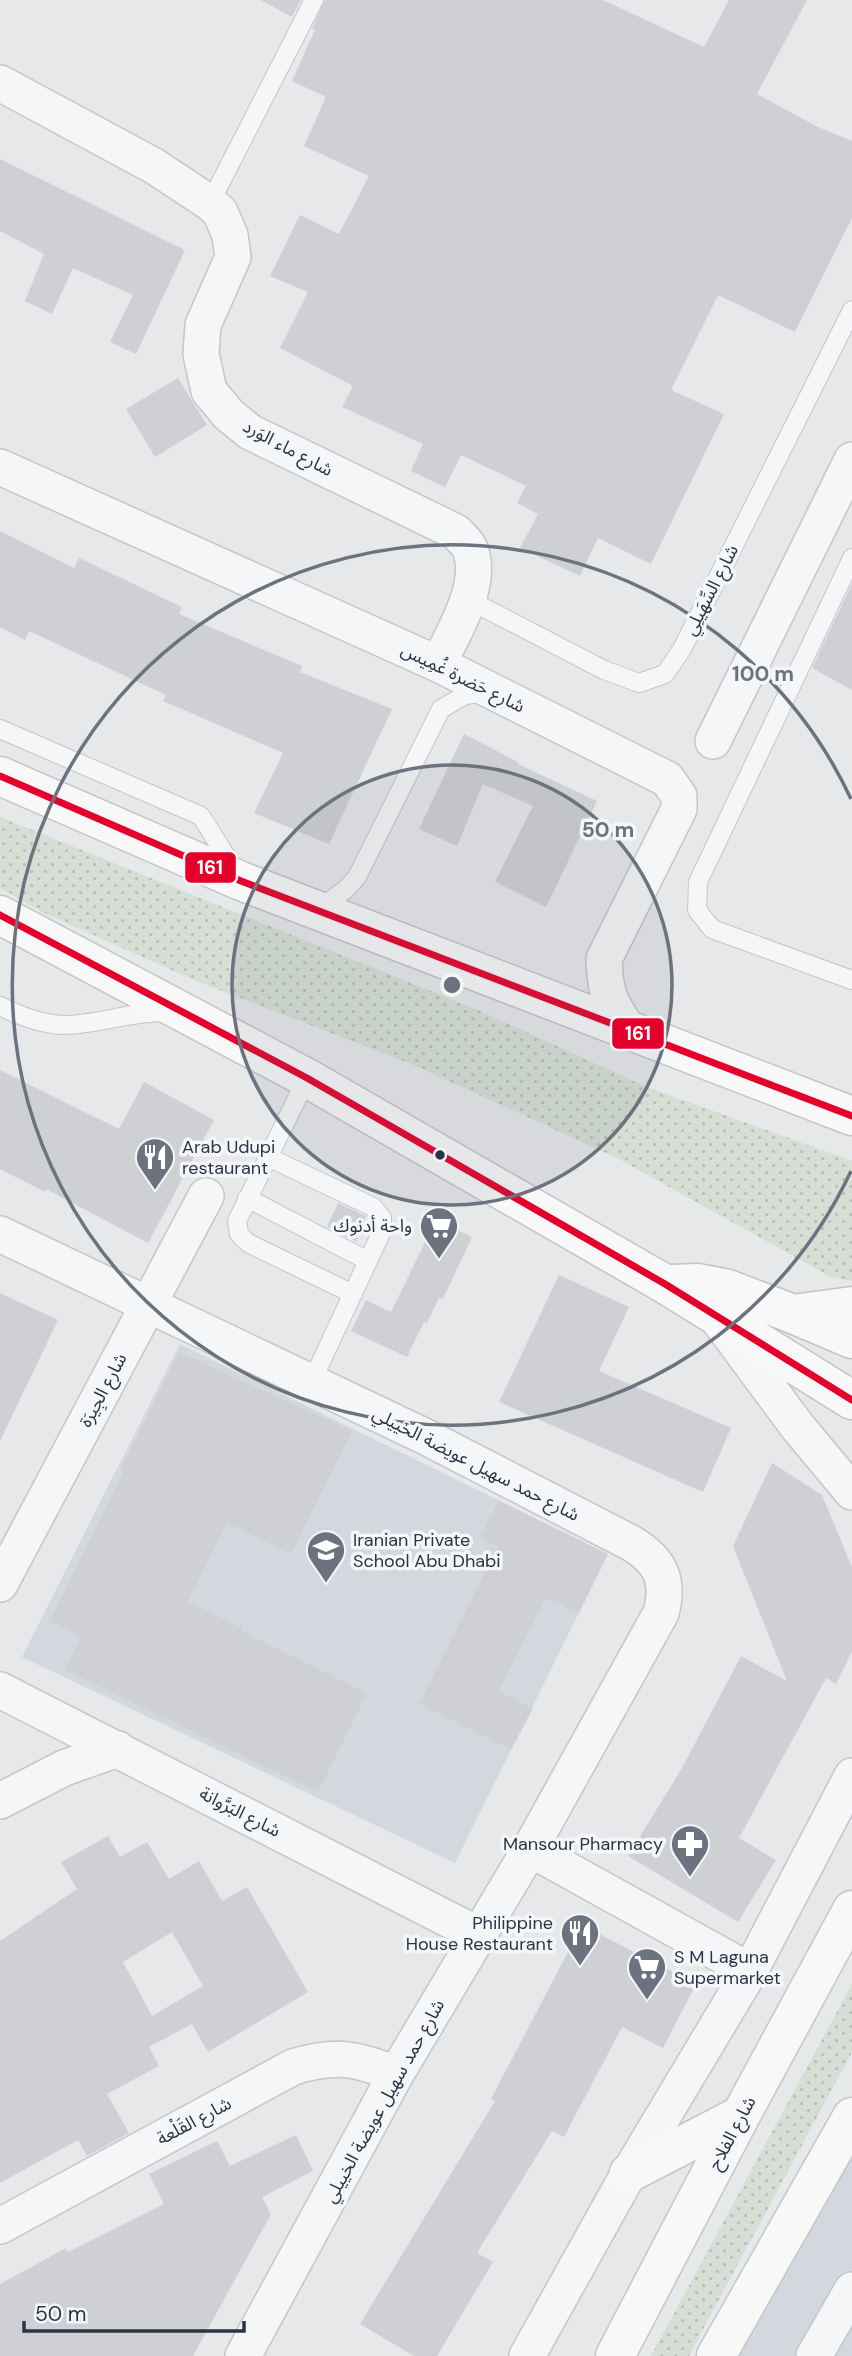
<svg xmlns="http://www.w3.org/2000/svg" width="852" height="2356" font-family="'DM Sans','Noto Sans Arabic',sans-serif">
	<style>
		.built { fill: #d4d7dd }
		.grass { fill: url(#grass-dots) }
		.building { fill: #ced0d3; fill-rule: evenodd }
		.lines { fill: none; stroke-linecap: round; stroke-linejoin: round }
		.service-casing { stroke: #c4c6c8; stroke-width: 20 }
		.minor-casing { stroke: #c4c6c8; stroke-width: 38 }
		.secondary-casing { stroke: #c4c6c8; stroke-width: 41 }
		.primary-casing { stroke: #c2c5c8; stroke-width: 41 }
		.service { stroke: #f5f6f7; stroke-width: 18 }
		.minor { stroke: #f5f6f7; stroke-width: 35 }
		.secondary { stroke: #f8f8f8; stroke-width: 38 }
		.primary { stroke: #f8f8f8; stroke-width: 38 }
		.bus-1-casing { stroke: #f4f6f9; stroke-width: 12 }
		.bus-1 { stroke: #e4002b; stroke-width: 7 }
		.ring { fill: none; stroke: #6c737f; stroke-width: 3.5 }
		.bus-dot { fill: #2b3445; stroke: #f4f6f9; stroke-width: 2.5 }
		.labels { text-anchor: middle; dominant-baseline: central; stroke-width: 7; stroke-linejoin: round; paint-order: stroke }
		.street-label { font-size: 18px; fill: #2b3445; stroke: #f4f6f9 }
		.poi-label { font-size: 18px; fill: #2b3445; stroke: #f4f6f9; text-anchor: start }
		.centre { fill: #6c737f; stroke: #f4f6f9; stroke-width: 3.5 }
		.ring-label { font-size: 21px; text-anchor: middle; font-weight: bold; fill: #6c737f; stroke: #f4f6f9; stroke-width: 7; stroke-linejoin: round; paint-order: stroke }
		.line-badge { stroke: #f4f6f9; stroke-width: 2.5 }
		.badge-label { font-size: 19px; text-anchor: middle; font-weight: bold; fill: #fff }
	</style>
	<defs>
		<pattern id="grass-dots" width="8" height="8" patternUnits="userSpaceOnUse" patternTransform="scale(1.75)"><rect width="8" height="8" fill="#d6ded6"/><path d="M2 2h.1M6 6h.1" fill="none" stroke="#b8bfb9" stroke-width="1.8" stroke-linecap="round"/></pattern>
	</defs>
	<rect width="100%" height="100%" fill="#e6e8ea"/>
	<path class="built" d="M180 1344 608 1554 455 1863 22 1657Z
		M852 2145V2356H733Z"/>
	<path class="grass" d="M0 817 480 1011 644 1086 852 1161V1281L831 1277 619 1159 414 1065 194 980 42 912 0 888Z
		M852 1984V2052L701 2333 689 2356H651Z"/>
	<path class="building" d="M261 0H301L292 17Z
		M325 0H603L704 47 729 0H807L757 94 818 127 852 141V218L795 332 718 295 671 390 724 414 651 564 598 538 580 576 520 548 538 514 517 503 526 486 461 455 445 487 411 471 423 444 342 407 353 386 280 348 308 292 270 276 300 215 339 234 369 176 304 146 326 97 292 81 315 30 312 28Z
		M0 159 185 250 136 354 110 342 133 295 73 268 52 314 25 301 44 254 0 231Z
		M178 378 207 425 155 457 126 409Z
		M0 531 74 568 79 558 182 607 179 614 302 666 300 672 392 709 329 844 254 813 283 753 163 701 166 695 29 631 25 640 0 627Z
		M852 584V690L812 668Z
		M464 734 518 762V764L597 801 546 907 495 882 533 806 483 784 457 846 419 829Z
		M0 1070 119 1129 144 1082 214 1120 148 1243 46 1189 45 1192 0 1169Z
		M338 1203 366 1216 356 1242 327 1227Z
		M436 1220 472 1237 443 1299 439 1298 427 1323 424 1322 407 1357 351 1331 366 1300 391 1312Z
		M559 1275 629 1307 599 1371 731 1428 703 1492 499 1402Z
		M0 1293 58 1320 0 1441Z
		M179 1352 352 1431 291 1554 227 1523 188 1602 242 1628 241 1631 367 1693 318 1792 65 1670 81 1636 50 1621 123 1472 120 1471Z
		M772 1463 822 1495 852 1567V1651L836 1684 826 1678 739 1838 776 1860 738 1922 628 1856 682 1768 741 1656 787 1681 733 1546Z
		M499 1501 608 1554 579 1613 546 1598 499 1691 533 1708 511 1750 419 1704 498 1546 480 1538Z
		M108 1836 120 1857 147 1842 169 1879 199 1861 222 1901 247 1887 308 1992 208 2052 192 2024 149 2047 159 2066 107 2094 129 2133 87 2156 78 2140 0 2183V1941L77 1889 61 1862ZM172 1932 203 1986 152 2016 123 1962Z
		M582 1925 696 1984 663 2048 622 2027 564 2137 552 2131 477 2253 493 2262 437 2356H414L360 2324 495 2101 491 2099Z
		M296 2135 313 2171 262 2197 271 2214 193 2356H0V2284L66 2248 68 2252 164 2204 149 2174 217 2141 230 2166Z"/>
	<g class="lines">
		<g class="service-casing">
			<path id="service" d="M210 203 314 0
				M852 558 698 882 697 910 712 929 852 980
				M469 600 604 670 639 683 665 674 682 649 852 310
				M0 729 201 816 236 872
				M317 910 345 890 357 877 441 709 465 695 486 692
				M0 1006C20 1016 40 1024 63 1025 98 1025 132 1011 167 1012
				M307 1078 237 1221 239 1234 248 1243 353 1294
				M268 1157 373 1207 382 1218V1231L311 1383
				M247 1198 368 1261"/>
		</g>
		<g class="minor-casing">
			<path id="minor" d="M0 83 154 166 210 203 220 212 230 235 233 257 203 325 201 354 209 391 229 415 250 432 456 532C460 537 468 543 470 549 484 584 453 634 438 664
				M0 467 438 664 667 779 679 796V809L604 959C605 994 610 1003 629 1031
				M713 741 852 460
				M0 1234 426 1437 631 1543C660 1560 670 1580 661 1613L530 1849 396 2074 243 2356
				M720 1322 797 1426 852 1492
				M0 1584 206 1196
				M0 1690 479 1935
				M0 1801 64 1768 118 1749
				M530 1849 750 1971
				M0 2226 293 2067C336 2054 355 2058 396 2074
				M527 2356 629 2173 750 1971 852 1776
				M814 2356 852 2290"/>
		</g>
		<g class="secondary-casing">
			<path id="secondary" d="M629 2173 741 2115
				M615 2356 741 2115 852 1910
				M716 2356 852 2117"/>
		</g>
		<g class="primary-casing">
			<path id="primary" d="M0 776 241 881 852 1116
				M0 915 307 1078 665 1284 852 1400
				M671 1284 697 1283 728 1289 793 1314 852 1306
				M793 1314 852 1339"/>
		</g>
		<use href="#service" class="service"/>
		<use href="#minor" class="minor"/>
		<use href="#secondary" class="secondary"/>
		<use href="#primary" class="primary"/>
		<g class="bus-1-casing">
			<path id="bus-1" d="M0 776 241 881 852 1116
				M0 915 307 1078 665 1284 852 1400"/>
		</g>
		<use href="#bus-1" class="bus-1"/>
	</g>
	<circle cx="452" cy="985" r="220" fill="#6c737f" fill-opacity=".12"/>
	<g class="ring">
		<circle cx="452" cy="985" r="220"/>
		<path d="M851 1171A440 440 0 1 1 851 799"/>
	</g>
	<defs>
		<g id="restaurant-pin" transform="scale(2.0125)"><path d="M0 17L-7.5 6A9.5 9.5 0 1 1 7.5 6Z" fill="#6c737f" stroke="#f4f6f9"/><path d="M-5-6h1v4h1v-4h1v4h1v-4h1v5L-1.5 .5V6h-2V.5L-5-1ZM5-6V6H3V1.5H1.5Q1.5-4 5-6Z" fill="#fff"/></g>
		<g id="supermarket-pin" transform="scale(2.0125)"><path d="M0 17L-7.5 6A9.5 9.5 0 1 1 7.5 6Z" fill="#6c737f" stroke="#f4f6f9"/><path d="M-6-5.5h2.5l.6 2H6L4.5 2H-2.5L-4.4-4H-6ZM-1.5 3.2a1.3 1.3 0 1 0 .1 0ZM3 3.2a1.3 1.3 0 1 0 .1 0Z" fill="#fff"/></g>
		<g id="school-pin" transform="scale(2.0125)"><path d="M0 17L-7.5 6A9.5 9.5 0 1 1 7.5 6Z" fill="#6c737f" stroke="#f4f6f9"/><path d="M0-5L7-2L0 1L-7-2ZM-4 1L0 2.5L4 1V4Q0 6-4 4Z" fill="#fff"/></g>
		<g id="pharmacy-pin" transform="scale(2.0125)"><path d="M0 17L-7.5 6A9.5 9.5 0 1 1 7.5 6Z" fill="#6c737f" stroke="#f4f6f9"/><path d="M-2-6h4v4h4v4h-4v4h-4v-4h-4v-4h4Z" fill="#fff"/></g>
	</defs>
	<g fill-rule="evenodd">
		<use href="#restaurant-pin" x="155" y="1157"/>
		<use href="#supermarket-pin" x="439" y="1226"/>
		<use href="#school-pin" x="326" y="1550"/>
		<use href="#pharmacy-pin" x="690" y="1844"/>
		<use href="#restaurant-pin" x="580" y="1933"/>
		<use href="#supermarket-pin" x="647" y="1967"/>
	</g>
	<circle class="bus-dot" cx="440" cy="1155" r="6"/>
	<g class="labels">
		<g class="street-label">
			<text transform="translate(288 448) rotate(28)">شارع ماء الوَرد</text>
			<text transform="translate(711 590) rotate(-63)">شارع السِّهَيلِي</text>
			<text transform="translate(463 678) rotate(26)">شارع حَضرة غُمِيس</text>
			<text transform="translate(103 1390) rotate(-62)">شارع الجِيرَة</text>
			<text transform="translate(476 1464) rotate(27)">شارع حمد سهيل عويضة الخييلي</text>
			<text transform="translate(240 1812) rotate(27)">شارع البَرَّوانة</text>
			<text transform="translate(384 2101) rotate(-61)">شارع حمد سهيل عويضة الخييلي</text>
			<text transform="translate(194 2121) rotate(-28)">شارع القَلْعة</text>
			<text transform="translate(732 2133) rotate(-62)">شارع الفلاح</text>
		</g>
		<g class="poi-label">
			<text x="182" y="1147">Arab Udupi<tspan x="182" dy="21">restaurant</tspan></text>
			<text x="412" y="1226" text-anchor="end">واحة أدنوك</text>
			<text x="353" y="1540">Iranian Private<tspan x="353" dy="21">School Abu Dhabi</tspan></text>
			<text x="663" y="1844" text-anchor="end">Mansour Pharmacy</text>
			<text x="553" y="1923" text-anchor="end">Philippine<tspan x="553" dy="21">House Restaurant</tspan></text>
			<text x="674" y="1957">S M Laguna<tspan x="674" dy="21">Supermarket</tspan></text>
		</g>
	</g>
	<circle cx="452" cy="985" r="10" class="centre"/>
	<g class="ring-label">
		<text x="763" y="681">100 m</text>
		<text x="608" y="837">50 m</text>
	</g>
	<g class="line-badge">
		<rect x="184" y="851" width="53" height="33" rx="7" fill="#e4002b"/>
		<rect x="611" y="1017" width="54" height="33" rx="7" fill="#e4002b"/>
	</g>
	<g class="badge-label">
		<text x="210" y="874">161</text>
		<text x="638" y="1040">161</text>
	</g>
	<path d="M24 2321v10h220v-10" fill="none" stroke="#2b3445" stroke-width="3.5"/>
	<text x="35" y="2321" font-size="21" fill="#2b3445" stroke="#f4f6f9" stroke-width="5" paint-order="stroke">50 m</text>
</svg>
